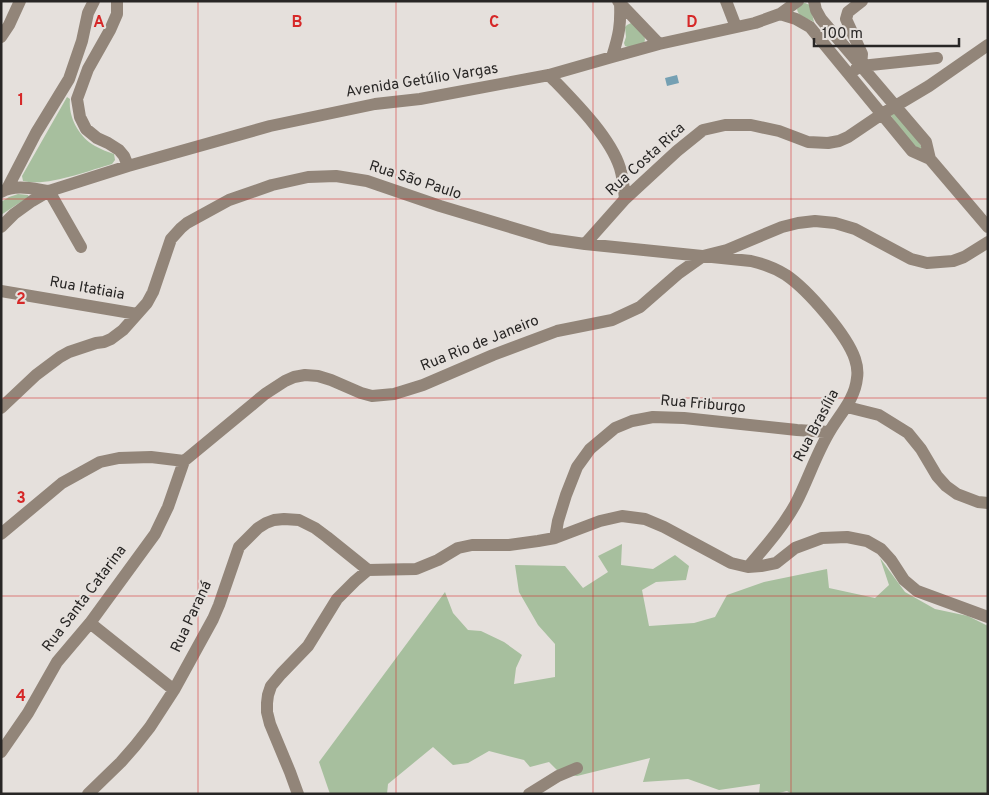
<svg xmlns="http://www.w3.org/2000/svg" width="989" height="795" font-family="Overpass,sans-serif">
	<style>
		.green { fill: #a7bf9e }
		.water { fill: #75a0b3 }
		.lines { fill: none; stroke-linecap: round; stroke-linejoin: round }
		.minor { stroke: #928579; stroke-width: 12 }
		.grid { fill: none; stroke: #d62828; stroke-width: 1; stroke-opacity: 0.55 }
		.labels { text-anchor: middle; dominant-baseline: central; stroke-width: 4; stroke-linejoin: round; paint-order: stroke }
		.street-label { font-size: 15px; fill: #282625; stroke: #e5e0dc }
		.grid-label { font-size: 16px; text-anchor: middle; font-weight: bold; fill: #d62828; stroke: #e5e0dc; stroke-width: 4; stroke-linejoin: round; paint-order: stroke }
	</style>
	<rect width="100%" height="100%" fill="#e5e0dc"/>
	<path class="green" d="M802 3H805L810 5 814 22C807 18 798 17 797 9Z
		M631 23C638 26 648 35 644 43L628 47 625 46 624 43 626 37 625 27 627 25Z
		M67 97 70 99C68 117 79 137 95 146 101 149 107 152 114 154L115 160 112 164C87 171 47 187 23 181L22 176Z
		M893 111 915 135 922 148 920 150 908 140 889 113Z
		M18 194 28 195 29 197 16 205 1 215V202L9 197Z
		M622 544 621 565 653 569 675 555 689 566 686 580 656 582 642 590 649 626 694 623 715 617 727 595 764 582 827 569 829 588 875 598 889 585 880 558 905 592 935 609 968 616 988 626V794H792L787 791 775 794H759L760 784 719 790 688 779 643 782 650 758 577 776 561 774 549 762 530 767 524 760 489 751 468 763 453 765 433 747 388 784 387 794H330L319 762 445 592 453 613 468 630 481 631 504 642 522 655 516 668 514 684 555 677V644L538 625 519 592 515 565 565 566 583 588 608 572 598 556Z"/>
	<path class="water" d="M677 75 679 83 667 86 665 78Z"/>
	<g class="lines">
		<path class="minor" d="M117 1V14L110 30 88 69 77 99 80 117 86 129 97 138 108 143 119 150 124 156 128 166
			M618 1 659 44
			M726 1 736 27
			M814 1 816 10 821 19 926 142 930 159
			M780 14 796 19 810 27 912 151 930 159 988 227
			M1 37 9 25 20 1
			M612 57C619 35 621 25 620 3
			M861 66 862 54 846 19 848 12 862 1
			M856 69 861 66 937 58
			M549 75C572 99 610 136 620 168 623 178 624 189 625 199
			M7 189 36 133 69 79 82 41 88 13 94 1
			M49 191 81 247
			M1 192C15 184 34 189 49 191
			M1 227 14 214 32 201 49 191 128 166 270 126 375 104 420 99 549 75 612 57 659 44 755 23 780 14 798 1
			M585 244 625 199 677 151 703 130 725 125H751L779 131 808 142 828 143 839 141 848 137 882 114 929 86 988 45
			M1 291 137 314
			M847 407 879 415 908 433 921 449 937 476 946 486 957 494 978 502 988 503
			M1 408 36 375 60 357 69 352 96 343 104 342 111 339 123 330 147 303 153 292 171 239 181 228 187 223 229 200 272 185 308 177 336 176 367 181 440 206 550 239 585 244 751 261C764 264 775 268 786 275 808 290 847 335 855 359 857 365 858 372 857 378 855 399 840 414 830 431 816 454 808 480 796 503 783 527 765 547 748 567
			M1 534 62 483 100 462 119 458 151 457 184 461 265 394 285 381 294 377 305 375 318 376 331 380 361 393 372 396 394 394 423 385 493 355 557 331 612 320 640 307 679 273 703 256 727 250 782 227 798 223 815 221 835 223 855 229 911 259 927 263 953 261 964 257 988 242
			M555 538 558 521 566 495 577 467 590 449 615 428 632 421 653 417 684 418 797 430 829 432
			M90 623 174 690
			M1 752 28 713 57 662 90 623 155 534 168 507 184 461
			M88 794 121 762 135 746 150 727 174 690 213 619 219 605 239 547 258 528 266 523 274 520 284 519 299 520 315 528 327 537 368 570
			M298 794 290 772 270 724 267 712V703L268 695 271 686 281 674 308 646 337 599 355 581 368 570 416 569 438 560 458 548 472 545H509L538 541 555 538 600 521 622 516 645 519 664 527 731 563 748 567 761 566 776 563 795 548 822 538 847 537 867 541 881 549 891 560 904 580 917 591 988 617
			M529 794 558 776 577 768"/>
	</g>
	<path class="grid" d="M198 1V794M396 1V794M593 1V794M791 1V794M1 199H988M1 398H988M1 596H988"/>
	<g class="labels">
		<g class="street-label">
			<text transform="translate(422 81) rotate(-9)">Avenida Getúlio Vargas</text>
			<text transform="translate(646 160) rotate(-42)">Rua Costa Rica</text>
			<text transform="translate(415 181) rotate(18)">Rua São Paulo</text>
			<text transform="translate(87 289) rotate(10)">Rua Itatiaia</text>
			<text transform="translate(480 344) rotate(-22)">Rua Rio de Janeiro</text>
			<text transform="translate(703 405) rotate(5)">Rua Friburgo</text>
			<text transform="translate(817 426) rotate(-62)">Rua Brasília</text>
			<text transform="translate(85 599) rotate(-53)">Rua Santa Catarina</text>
			<text transform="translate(192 617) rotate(-65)">Rua Paraná</text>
		</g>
	</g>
	<g class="grid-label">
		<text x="99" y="27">A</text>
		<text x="297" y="27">B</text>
		<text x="494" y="27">C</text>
		<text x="692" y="27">D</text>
		<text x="21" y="105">1</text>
		<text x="21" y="304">2</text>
		<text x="21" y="503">3</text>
		<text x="21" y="701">4</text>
	</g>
	<rect width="989" height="795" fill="none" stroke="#282625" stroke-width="5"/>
	<path d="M814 38v8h145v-8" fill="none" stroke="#282625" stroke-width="2.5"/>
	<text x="822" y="38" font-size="15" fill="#282625" stroke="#e5e0dc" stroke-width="4" paint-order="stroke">100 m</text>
</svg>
